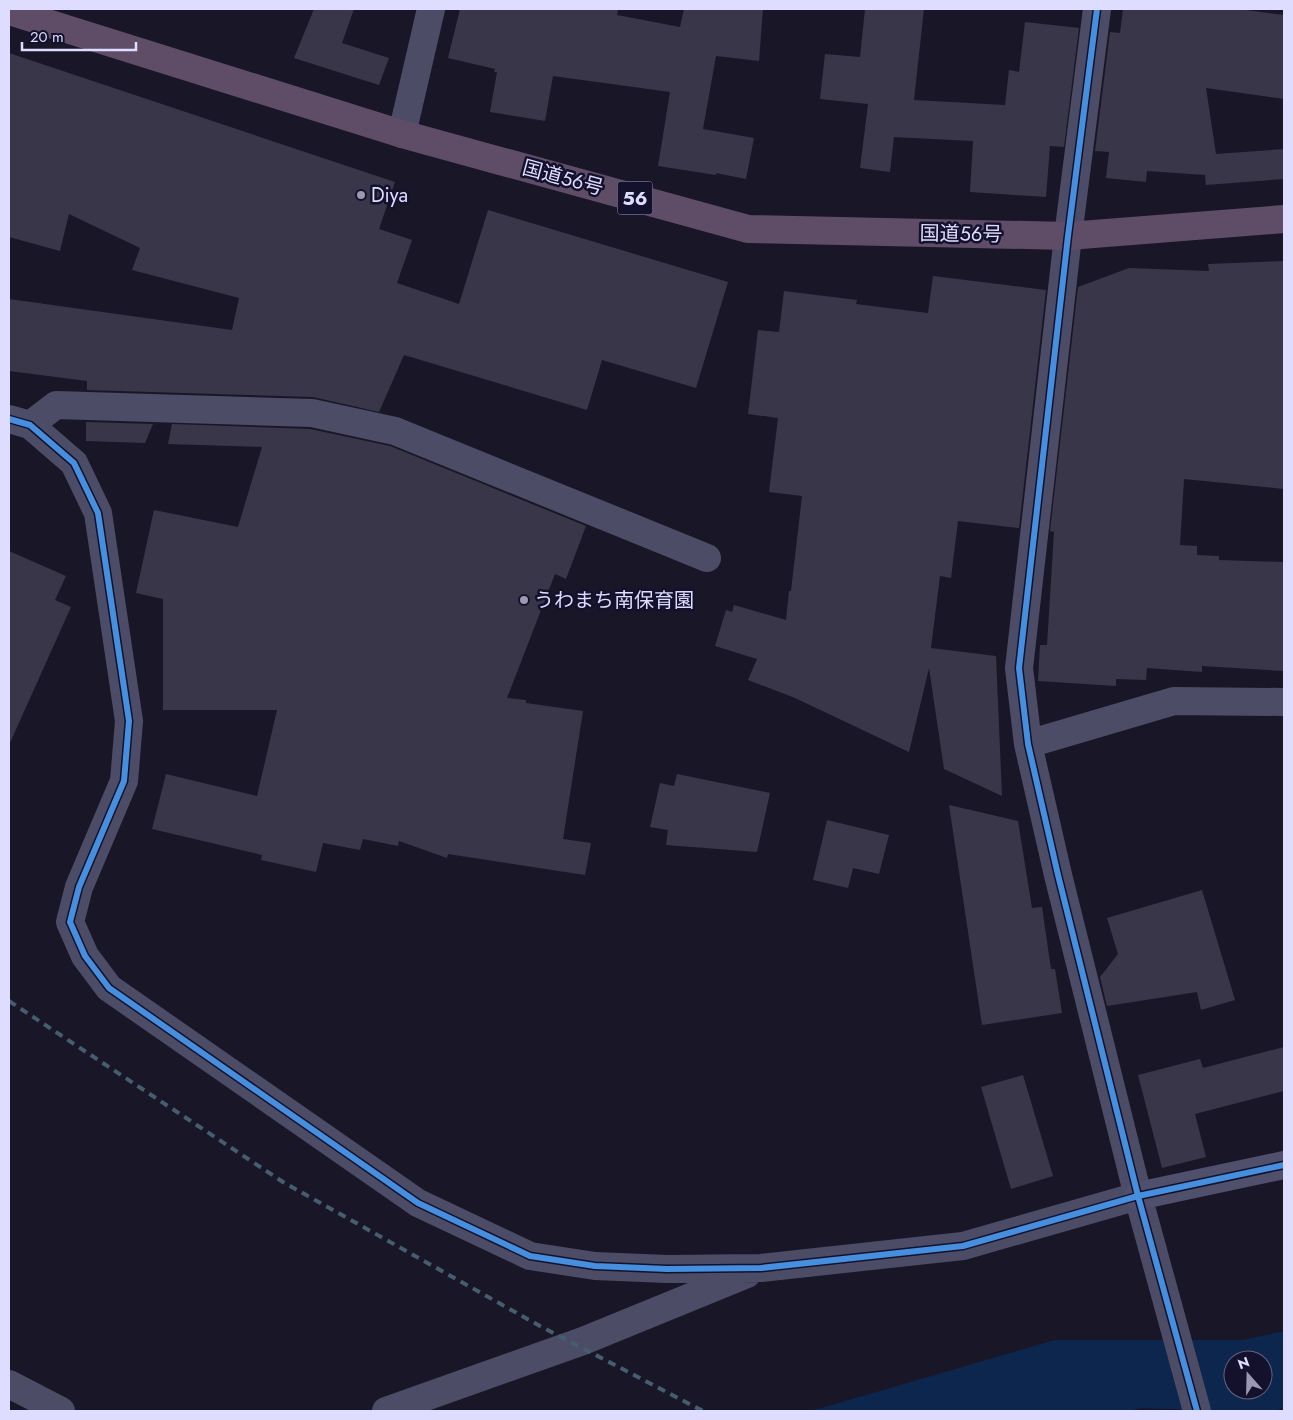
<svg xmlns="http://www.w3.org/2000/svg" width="1293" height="1420" font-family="Jost,'Noto Sans JP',sans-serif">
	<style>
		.water { fill: #0c264d; fill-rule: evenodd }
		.building { fill: #383648 }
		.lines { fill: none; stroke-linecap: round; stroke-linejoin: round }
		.street { stroke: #4c4c67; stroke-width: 28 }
		.secondary { stroke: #50506d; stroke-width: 28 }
		.highway { stroke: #5f4d68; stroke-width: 28 }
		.rail { stroke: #455d6f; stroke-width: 4; stroke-dasharray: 8 6; stroke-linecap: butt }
		.cycleway-casing { stroke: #14112d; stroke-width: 9 }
		.cycleway { stroke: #468fdf; stroke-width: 6 }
		.poi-dot { fill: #9a98b3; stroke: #14112d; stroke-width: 2 }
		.labels { text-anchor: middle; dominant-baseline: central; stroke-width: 5; stroke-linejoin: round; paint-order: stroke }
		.shield { fill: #14112d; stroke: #a2a0c0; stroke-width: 1 }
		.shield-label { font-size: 19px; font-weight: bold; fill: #dfddff }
		.street-label { font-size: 20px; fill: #dfddff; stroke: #14112d }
		.poi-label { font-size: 20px; fill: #dfddff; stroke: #14112d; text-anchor: start }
	</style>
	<rect width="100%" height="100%" fill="#191727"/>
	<path class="water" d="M1284 1331V1408L1273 1411H1227L1140 1408 1130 1411H811L1055 1340H1243ZM1233 1360H1263V1390H1233Z"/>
	<path class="building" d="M314 9H354L342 43 389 58 379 85 294 58Z
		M460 9H618L617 15 680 27 684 9H763L759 61 716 56 703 129 754 138 746 179 716 173V175L658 166 670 92 553 76 545 121 490 112 497 72H494L495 69 448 58Z
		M865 9H924L914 100 1005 105 1009 70 1019 72 1025 22 1079 28 1064 147 1050 146 1046 197 970 192 973 141 894 137 890 172 860 168 868 104 820 99 825 54 860 57Z
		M1123 9H1239L1284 15V99L1206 88 1216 154 1284 149V179L1206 185 1205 175 1147 171 1146 182 1106 178 1109 152 1095 151 1110 32 1120 33Z
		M9 53 395 182 379 229 412 240 397 283 459 304 488 210 728 282 696 388 602 360 587 410 404 355 379 412 313 397 87 390V381L9 371V299L232 330 239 298 132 270 140 248 69 214 60 251 9 237Z
		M1284 261V489L1184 479 1180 545 1197 546V555L1219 556V560L1284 562V671L1202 666V672L1147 668 1146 680 1116 679V686L1038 681 1040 645H1047L1054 532 1050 531 1078 287 1129 268 1209 271 1208 264Z
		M933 276 1046 290 1019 528 958 521 951 578 940 576 931 648 996 656 1002 796 944 769 929 668 909 752 795 698 748 680 757 659 715 646 726 610 732 612 734 605 786 620 789 591H791L802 496 769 492 778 418 748 414 758 330 779 332 784 291 857 300 856 304 928 313Z
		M86 422 153 424 145 443 86 441Z
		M172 424 310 429 390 446 586 526 566 579 555 574 507 698 526 700V703L583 711 563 839 591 843 585 875 448 854 447 858 399 841 398 846 363 839 360 850 323 843 316 872 261 860 262 855 152 829 166 774 257 796 277 710H163V599L136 593 154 510 238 527 262 447 168 444Z
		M9 551 66 576 55 600 71 607 9 745Z
		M677 774 770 793 757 852 666 845 668 830 650 827 660 783 674 786Z
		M949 805 1018 821 1032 908 1042 907 1051 969H1055L1062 1013 982 1025Z
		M827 820 889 835 879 874 853 868 848 888 813 880Z
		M1202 890 1235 1000 1201 1010 1197 992 1107 1006 1100 977 1118 954 1107 918Z
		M1284 1047V1091L1195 1114 1206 1157 1162 1168 1138 1075 1200 1059 1203 1068Z
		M1023 1075 1053 1176 1011 1189 981 1087Z"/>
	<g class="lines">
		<path class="street" d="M1097 9 1068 236 1019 668 1028 744 1058 875 1138 1196 1197 1411
			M402 134 431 9
			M9 419 30 425 74 463 98 513 129 721 124 781 79 887 70 922 85 956 109 988 418 1203 530 1256 595 1266 667 1269 761 1268 963 1246 1138 1196
			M30 425 56 405 312 413 395 431 707 558
			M1028 744 1174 701 1284 702
			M9 1384 61 1411
			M386 1411 583 1341 747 1274"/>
		<path class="secondary" d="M1138 1196 1284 1165"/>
		<path class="highway" d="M9 11 402 134 748 229 1068 236 1284 219"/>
		<path class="rail" d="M9 1001 283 1182 540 1326 703 1411"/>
		<g class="cycleway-casing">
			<path id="cycleway" d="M1097 9 1068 236 1019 668 1028 744 1058 875 1138 1196 1197 1411
				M9 419 30 425 74 463 98 513 129 721 124 781 79 887 70 922 85 956 109 988 418 1203 530 1256 595 1266 667 1269 761 1268 963 1246 1138 1196 1284 1165"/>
		</g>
		<use href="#cycleway" class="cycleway"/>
	</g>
	<g class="poi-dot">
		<circle cx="361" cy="195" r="5"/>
		<circle cx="524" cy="600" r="5"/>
	</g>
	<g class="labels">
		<rect class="shield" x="617.5" y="181.5" width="35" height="33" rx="4"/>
		<g class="shield-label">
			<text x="635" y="198">56</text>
		</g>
		<g class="street-label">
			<text transform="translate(563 178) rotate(15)">国道56号</text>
			<text transform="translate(961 234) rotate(1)">国道56号</text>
		</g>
		<g class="poi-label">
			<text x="371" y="195">Diya</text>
			<text x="534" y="600">うわまち南保育園</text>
		</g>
	</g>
	<rect width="1293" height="1420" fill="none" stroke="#dfddff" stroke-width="20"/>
	<g transform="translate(1248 1375) rotate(340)"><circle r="24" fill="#14112d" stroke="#656381"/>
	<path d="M0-4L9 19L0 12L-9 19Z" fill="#9a98b3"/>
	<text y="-8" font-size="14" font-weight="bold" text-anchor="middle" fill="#dfddff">N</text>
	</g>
	<path d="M22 42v8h114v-8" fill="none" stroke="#dfddff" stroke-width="2.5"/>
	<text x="30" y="42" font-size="15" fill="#dfddff" stroke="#14112d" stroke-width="4" paint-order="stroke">20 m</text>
</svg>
